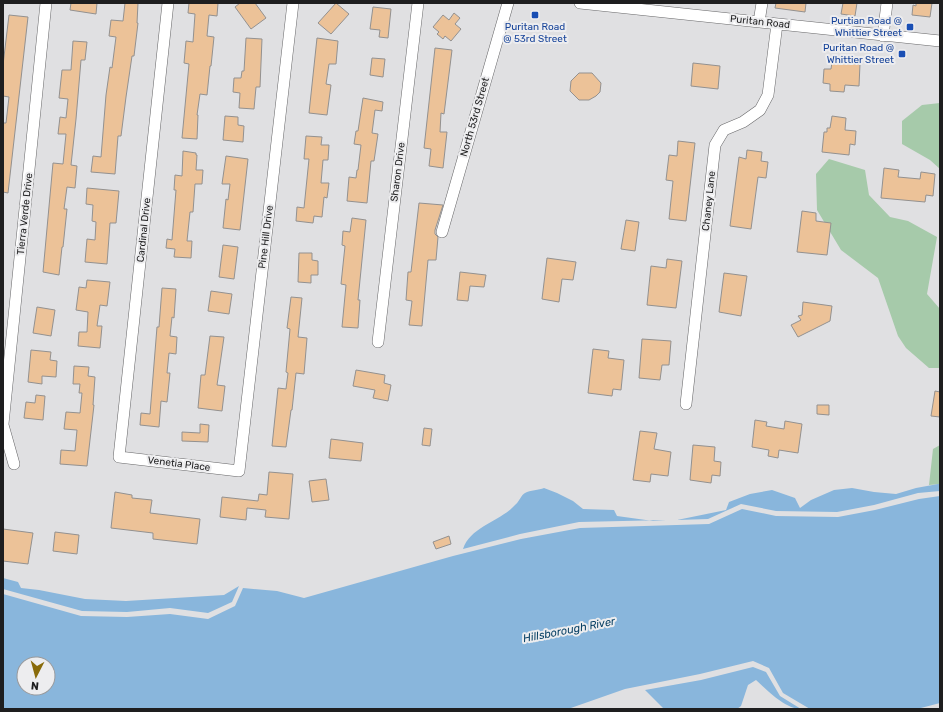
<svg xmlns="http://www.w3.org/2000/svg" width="943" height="712" font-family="Rubik,sans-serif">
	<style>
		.green { fill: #a6caaa }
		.water { fill: #89b6dc; fill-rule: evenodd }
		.building { fill: #ecc298; stroke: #939190 }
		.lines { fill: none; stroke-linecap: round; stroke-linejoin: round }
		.minor-casing { stroke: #676769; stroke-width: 12 }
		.minor { stroke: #fff; stroke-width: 11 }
		.transit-dot { fill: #1a4fb4; stroke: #ededef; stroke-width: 1.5 }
		.labels { text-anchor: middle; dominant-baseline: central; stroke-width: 4; stroke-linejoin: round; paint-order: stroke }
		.transit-label { font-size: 10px; fill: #164399; stroke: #ededef; text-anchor: end }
		.street-label { font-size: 10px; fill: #1e1e1f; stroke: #ededef }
		.water-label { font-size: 11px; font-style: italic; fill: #084064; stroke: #ededef }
	</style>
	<rect width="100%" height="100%" fill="#e0e0e2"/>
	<path class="green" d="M940 103V169L930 160 902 144V121L922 105Z
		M829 159 865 170 869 195 890 217 908 221 937 237 927 294 940 309V368H929L906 348 898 336 878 278 841 250 817 210 816 174Z
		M940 445V484L929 485 933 449Z"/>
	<path class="water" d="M938 484H940V491L918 493 874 505 837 512 776 511 741 504 708 519 677 520 726 510 729 502 750 494 772 490 795 498 800 508 811 500 834 490 852 488 874 492 896 494 916 488Z
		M544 488 557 493 573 501 583 509 614 510 617 516 653 521 666 520 579 522 520 534 463 549C471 526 500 522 515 505 519 502 521 495 525 493 530 490 539 490 544 488Z
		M940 496V703L917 709H810L783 693 769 668 753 661 700 674 625 689 568 709H3V594L81 616 127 617 170 614 208 619 235 606 243 588 277 591 304 598 453 556 521 539 580 528 709 524 742 509 776 516 838 517 875 510 919 499ZM24 664H48V688H24Z
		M3 578 18 582 21 588 39 590 85 599 126 601 224 595 239 586 232 602 208 613 170 608 127 612 82 611 3 589Z
		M753 667 766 672 780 696 801 709C785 709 767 690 756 680L748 685 741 706 737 709H664L645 690 701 680Z"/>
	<path class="building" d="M71 3H97L96 14 70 10Z
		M125 3H138L137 23H138L134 56H132L126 97 121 136H118L115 174 91 172 93 156 101 157 106 95 110 67 112 68 116 37 109 36 111 20 123 21Z
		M189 3H218L217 16 209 15 207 36 214 37 211 66H210L207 95 200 94 197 115H198L197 139 182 138 189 64 184 63 186 41 193 42 195 14 188 13Z
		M240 3H255L266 18 251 29 235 7Z
		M336 3 349 14 331 34 318 23Z
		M776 3H806L805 12 775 8Z
		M843 3H857L855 16 841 14Z
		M916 3H932L930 17 912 15 913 5 916 6Z
		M373 7 391 9 388 38 379 37 380 30 370 29Z
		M454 13 460 18 455 24 461 29 451 41 445 36 443 39 437 34 439 32 433 27 443 15 449 20Z
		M9 15 28 17 8 193 3 192V123H6L9 97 3 96V65Z
		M246 38 262 39 260 87H256L254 109 239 108 240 93 233 92 234 78H241L242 71H244Z
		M317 38 338 41 336 64H329L326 84 331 85 327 115 309 113Z
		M73 41 87 42 85 60H81L76 119 71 165 77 166 75 188 67 187 64 209H67L63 247H62L59 275 43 272 53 163 63 164 66 134H58L60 117 66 118 68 99 59 98 62 70H71Z
		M435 48 452 50 444 114 441 113 440 132H447L443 168 429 166 431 149 424 148Z
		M372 58 385 59 383 77 370 75Z
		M832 62 860 64 859 86 845 85 844 92 830 91V84L823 83 824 69H831Z
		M693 63 720 66 718 89 691 86Z
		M579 73H592L601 83 600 92 596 96 589 100H579L570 91 571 81Z
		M363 98 383 102 382 111 375 110 372 133 378 134 374 161H371L367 203 347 201 349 177 356 178 357 170H358L361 145 354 144 356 131H358Z
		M225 116 238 117V125L244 126 243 142 223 140Z
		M832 116 846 118 845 130 856 131 855 145 850 144 849 155 822 152 824 132H827V128H830Z
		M306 136 322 137 321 145H329L328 160H323L321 183H329L327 198 324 197 322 217 314 216 313 223 296 221 297 207 304 208 309 159H304Z
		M678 141 695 143 686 221 669 219 673 181 666 180 669 155 677 156Z
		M747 150 762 152 761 161 768 162 766 178 758 177 751 229 730 226 739 157 746 159Z
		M183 151 196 153V155H197L196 170H203L202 184H195L193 212H190L187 241H192L191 258 174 257 175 249 166 248 167 239 172 240 176 190H174L175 175 182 176Z
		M226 156 248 159 240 230 223 228 226 199 228 200 230 184H222Z
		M884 168 899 170 898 177 920 179 921 172 935 174 933 196 926 195 925 202 881 198Z
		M87 188 119 191 116 223H110L107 264 85 262 87 239 95 240 96 222 92 221 93 205 86 204Z
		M419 203 443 205 435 230V234L438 237 436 260H428L422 326 409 325 412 301 406 300 408 272H411Z
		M802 211 816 213V221L831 223 827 255 797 252Z
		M352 218 366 220 358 300H360L358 328 342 327 346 285 341 284 345 246 342 245 343 231 350 232Z
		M626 220 639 222 635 251 621 249Z
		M223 245 238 247 234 279 219 277Z
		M299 253H312V260L318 261V275H311V283L298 282Z
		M547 258 576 262 573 280 562 279 559 302 542 299Z
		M667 259 682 261 676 308 647 305 651 266 666 268Z
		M460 272 486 275 484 287 470 286 468 301 457 300Z
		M724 273 747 276 741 316 719 312Z
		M87 280 110 282 107 306 100 305 97 326H102L100 348 78 346 79 332H87L88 312 76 310 79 287 86 288Z
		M162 288 176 289 174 318 172 317 170 336 177 337 176 354 169 353 167 373H170L167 402 161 401 159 427 140 425 141 413 150 414 157 327H159Z
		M211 291 232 294 229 314 208 311Z
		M291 297 302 298 298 337 307 338 304 374 296 373 292 410H291L286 447 272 446 278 388 286 389 288 373 286 372 290 329 287 328Z
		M803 302 832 306 830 321 798 337 791 325 801 320 798 316 802 315Z
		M37 307 55 310 51 336 33 333Z
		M210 336 224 337 217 385 225 386 222 411 198 408 201 375H205Z
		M642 339 671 341 669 365H662L660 380 639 378Z
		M593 349 609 351 608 358 624 360 621 390 613 389 612 396 588 393Z
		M31 350 51 352 50 360 57 361 56 377 42 376V384L28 382Z
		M74 366 89 367 88 376 95 377 93 405H94L87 466 60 464 61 450 75 451 77 430 64 429 66 412 80 413 82 393H79L80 384H73Z
		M356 370 385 375 384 383 391 385 388 401 373 398 375 390 353 386Z
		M935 391 940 392V417L931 416Z
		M36 395 45 396 43 420 24 418 26 402 35 403Z
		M817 405H829V415L817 414Z
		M755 420 767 422 766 426 784 429 785 421 802 424 798 453 779 450 778 458 768 456 769 450 752 447Z
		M200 424 209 425 208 442 182 441V432L200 433Z
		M424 428 432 429 430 446 422 445Z
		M640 431 657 433 654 449 671 452 668 476 651 474 650 482 633 480Z
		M331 439 363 443 361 461 329 458Z
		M693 445 715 447 714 461 721 462 720 476 712 475 711 483 690 480Z
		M269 472 293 474 289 519 265 517 266 510 247 508 246 520 220 517 222 497 258 501 259 494 267 495Z
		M326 479 329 500 312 502 309 481Z
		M115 492 132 495V498L152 500 150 513 200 519 197 544 153 539V533L111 528Z
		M3 529 33 533 28 564 3 561Z
		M55 532 79 535 77 554 53 551Z
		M449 536 451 544 436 549 433 542Z"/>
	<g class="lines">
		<g class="minor-casing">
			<path id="minor" d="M168 3 119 457 239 471 293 3
				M580 3 940 41
				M759 22 762 3
				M883 36 887 3
				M442 232 508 3
				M378 342 418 3
				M686 404 715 145 724 130 743 122 760 110 768 95 777 24
				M3 424 46 3
				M3 425 14 464"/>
		</g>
		<use href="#minor" class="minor"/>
	</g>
	<g class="transit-dot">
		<rect x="531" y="11" width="8" height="8" rx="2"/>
		<rect x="906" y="23" width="8" height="8" rx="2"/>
		<rect x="898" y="50" width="8" height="8" rx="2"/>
	</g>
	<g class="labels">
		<g class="transit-label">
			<text x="902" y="21">Purtian Road @<tspan x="902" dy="12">Whittier Street</tspan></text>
			<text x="535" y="27" text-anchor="middle">Puritan Road<tspan x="535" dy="12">@ 53rd Street</tspan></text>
			<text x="894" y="48">Puritan Road @<tspan x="894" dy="12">Whittier Street</tspan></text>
		</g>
		<g class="street-label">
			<text transform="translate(760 22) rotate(6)">Puritan Road</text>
			<text transform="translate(475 117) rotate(-74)">North 53rd Street</text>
			<text transform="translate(398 172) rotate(-83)">Sharon Drive</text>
			<text transform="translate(709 201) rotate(-84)">Chaney Lane</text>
			<text transform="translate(25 214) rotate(-84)">Tierra Verde Drive</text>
			<text transform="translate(144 230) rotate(-84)">Cardinal Drive</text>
			<text transform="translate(266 237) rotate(-83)">Pine Hill Drive</text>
			<text transform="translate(179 464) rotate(7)">Venetia Place</text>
		</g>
		<g class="water-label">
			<text transform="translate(569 630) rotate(-11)">Hillsborough River</text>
		</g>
	</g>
	<rect width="943" height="712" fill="none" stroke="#1e1e1f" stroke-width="8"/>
	<g transform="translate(36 676) rotate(186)"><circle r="19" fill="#ededef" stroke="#9a9a9c"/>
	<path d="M0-3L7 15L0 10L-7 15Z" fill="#896b0a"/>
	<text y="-6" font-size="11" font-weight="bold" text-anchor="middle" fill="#1e1e1f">N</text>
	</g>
</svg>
